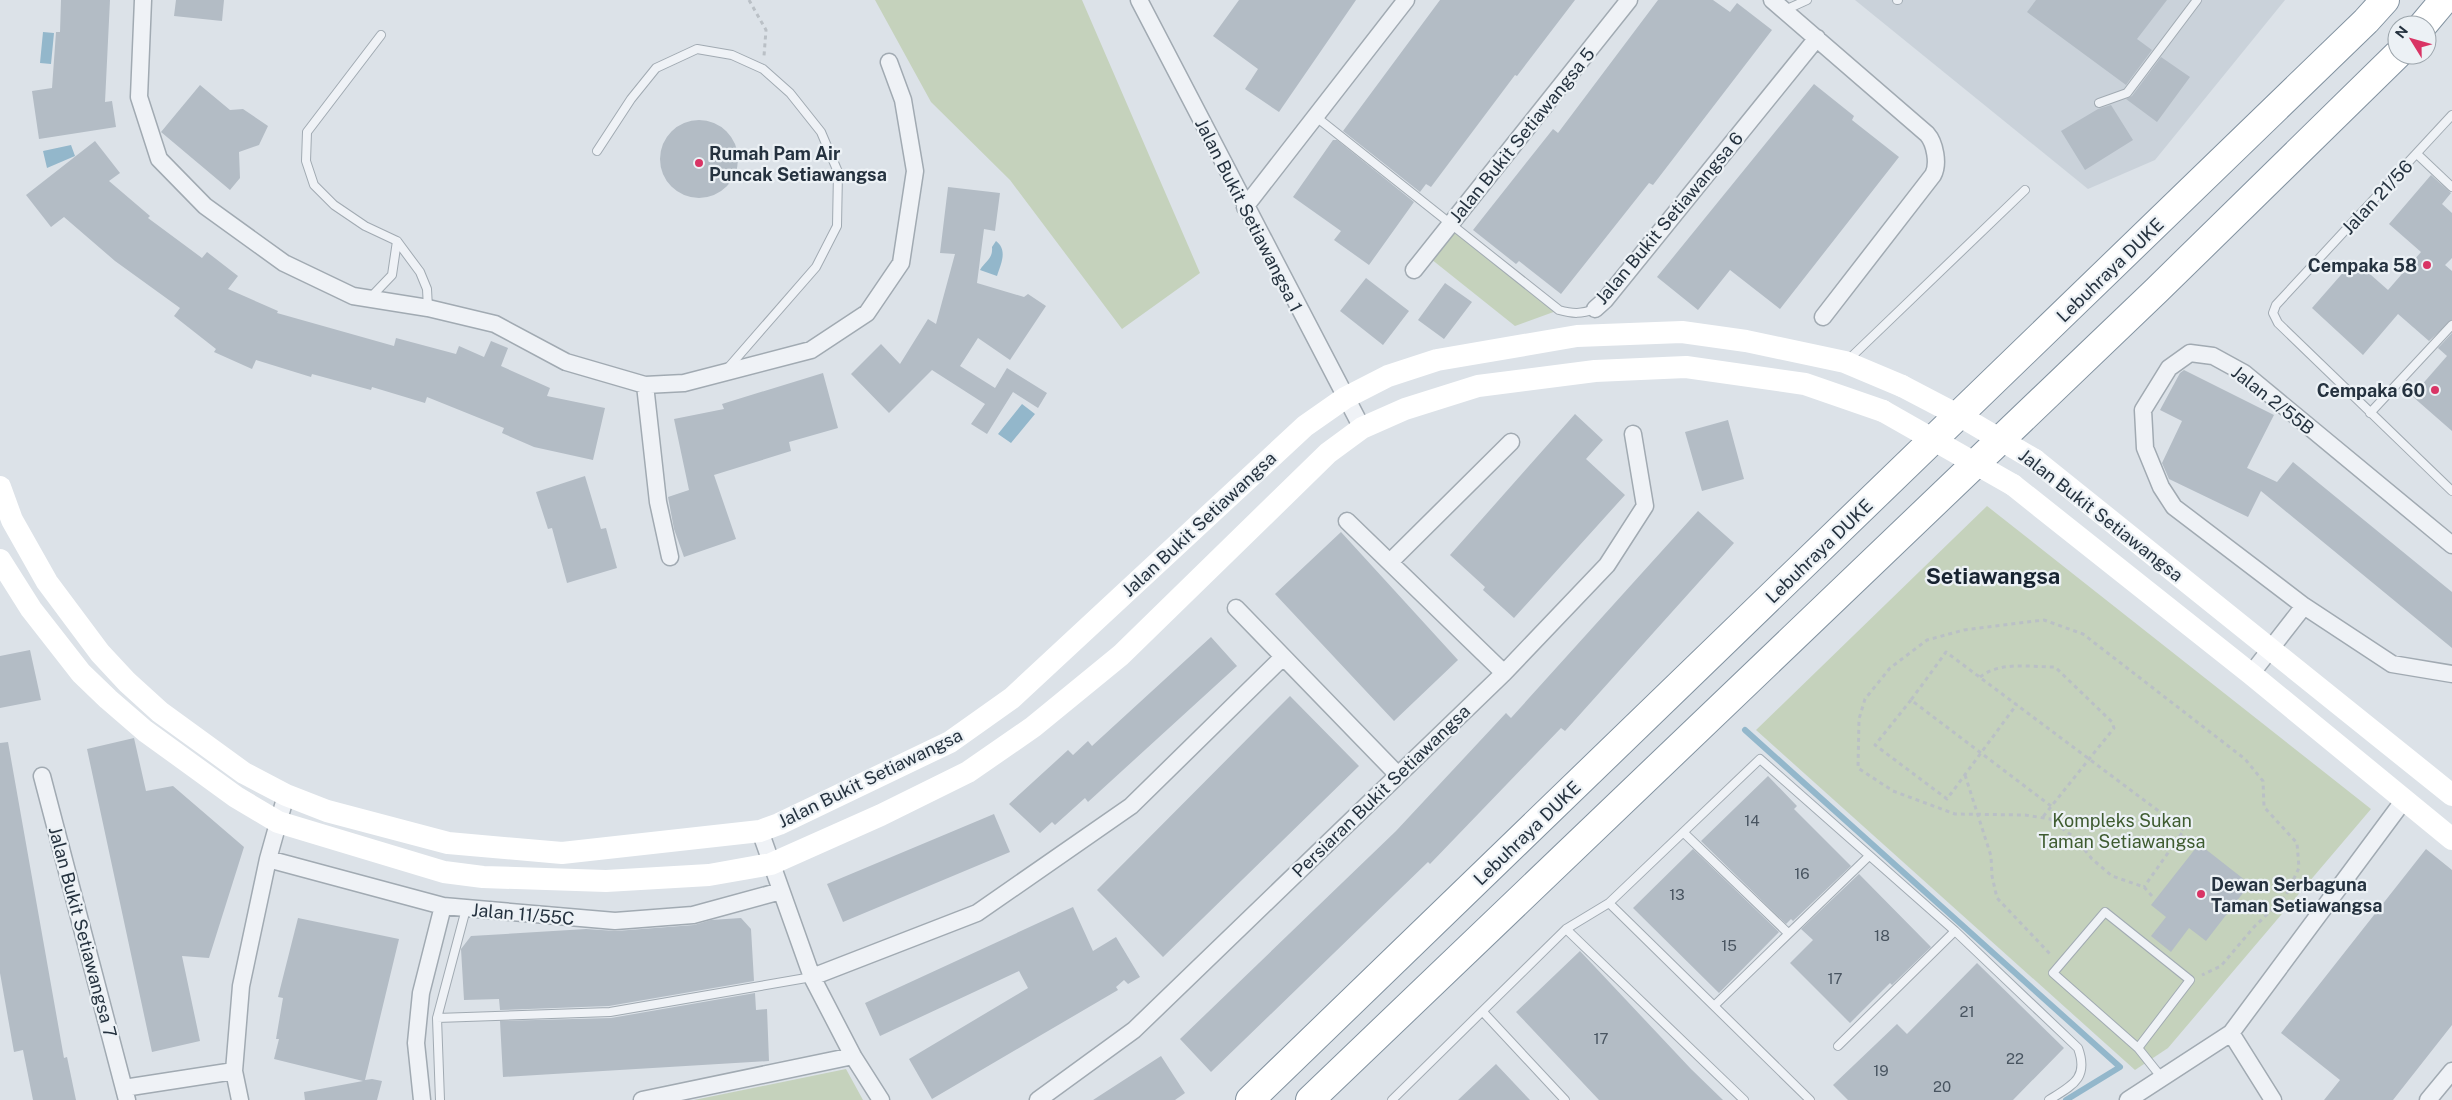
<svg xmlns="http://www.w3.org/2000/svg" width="2452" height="1100" font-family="'Public Sans',sans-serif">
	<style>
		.built { fill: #cad2da }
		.green { fill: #c5d2bc }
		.water { fill: #93b7cb }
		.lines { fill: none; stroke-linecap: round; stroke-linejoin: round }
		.stream { stroke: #93b7cb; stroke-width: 6 }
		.building { fill: #b3bcc5 }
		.lane-casing { stroke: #a1aab2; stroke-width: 10 }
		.street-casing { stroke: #a1aab2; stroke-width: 19 }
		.highway-casing { stroke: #8292a0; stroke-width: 30 }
		.path { stroke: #bac0c6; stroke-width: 3; stroke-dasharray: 4 4; stroke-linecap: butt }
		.lane { stroke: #eff2f6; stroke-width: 8 }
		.street { stroke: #eff2f6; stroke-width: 16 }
		.secondary { stroke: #fff; stroke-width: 22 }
		.highway { stroke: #fff; stroke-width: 28 }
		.secondary-bridge { stroke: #fff; stroke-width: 22 }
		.poi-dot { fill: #d93465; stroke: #ecf1f5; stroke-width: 2 }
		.labels { text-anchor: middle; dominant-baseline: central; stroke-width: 4.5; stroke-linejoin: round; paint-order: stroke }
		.number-label { font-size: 15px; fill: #485460 }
		.street-label { font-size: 18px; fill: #25323f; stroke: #ecf1f5 }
		.poi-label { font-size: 18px; font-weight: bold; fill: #25323f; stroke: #ecf1f5; text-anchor: start }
		.park-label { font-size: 18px; fill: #3f5c31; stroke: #ecf1f5 }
		.district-label { font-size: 22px; font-weight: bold; fill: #172330; stroke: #ecf1f5 }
	</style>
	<rect width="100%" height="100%" fill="#dce2e8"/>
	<path class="built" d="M1855 0H2285L2155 160 2088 189Z"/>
	<path class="green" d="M875 0H1082L1200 273 1122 329 1010 180 931 102Z
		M1451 223 1559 310 1515 326 1426 255Z
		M1987 506 2371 809 2168 1048 2135 1070 1756 730Z
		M846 1069 863 1100H694Z"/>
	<path class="water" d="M43 32 54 33 51 64 40 63Z
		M71 145 75 156 47 168 43 151Z
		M996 241C1008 250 1001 264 997 276L980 270C986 260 993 259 992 247Z
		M1022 404 1035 414 1011 443 998 434Z"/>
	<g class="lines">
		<path class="stream" d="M1745 730 2120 1067 2066 1100"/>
	</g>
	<path class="building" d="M61 0H110L105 102 112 101 116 127 39 139 32 91 52 88 56 32H60Z
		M176 0H224L222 21 174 16Z
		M1239 0H1356L1279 112 1245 89 1258 69 1213 36Z
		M1440 0H1575L1517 76 1515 75 1431 187 1426 184 1420 192 1343 131Z
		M1658 0H1713L1730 12 1737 3 1772 30 1653 185 1649 183 1561 294 1519 261 1516 264 1473 230 1553 129 1558 133Z
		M2036 0H2167L2137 39 2152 50 2126 85 2027 12Z
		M2161 57 2190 77 2157 122 2126 99 2132 96Z
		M1814 84 1854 116 1852 120 1899 157 1780 309 1730 270 1698 310 1657 277Z
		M200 85 230 110 243 109 268 126 259 145 239 152 240 178 230 190 161 132Z
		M2111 105 2133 140 2085 170 2061 131 2098 109Z
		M660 159a39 39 0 1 1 78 0a39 39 0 1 1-78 0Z
		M1333 140H1337L1414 202 1369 265 1334 240 1341 231 1293 197Z
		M95 141 120 173 109 181 150 216 148 218 202 258 207 252 238 276 228 289 278 311 277 313 394 346 396 338 456 354 459 346 484 357 491 341 508 348 501 366 550 388 547 396 605 408 593 460 534 447 502 433 504 428 427 397 425 403 372 387 371 390 312 374 311 377 256 360 252 369 214 352 216 349 174 316 180 308 115 261 64 217 51 227 26 195Z
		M2431 175 2451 193 2442 204 2452 213V258L2445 265 2452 271V320L2429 341 2398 314 2363 355 2312 308 2354 260 2388 290 2421 252 2389 224Z
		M948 187 1000 193 995 231 984 229 977 283 1024 297 1028 294 1046 306 1010 360 978 338 960 366 995 388 1007 368 1047 393 1038 408 1013 392 987 434 971 424 985 404 932 370 889 413 851 374 881 344 900 364 928 319 936 324 955 254 940 253Z
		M1366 278 1409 311 1383 345 1340 311Z
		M1445 283 1472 302 1444 339 1418 320Z
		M2452 333V431L2412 396 2447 356 2438 348Z
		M2184 370 2274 415 2247 468 2277 482 2293 462 2452 592V648L2261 491 2248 517 2169 479 2162 463 2182 421 2160 410 2180 373Z
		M823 373 838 428 789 442 791 451 714 475 736 539 684 557 674 529 668 497 689 490 674 419 724 409 722 404Z
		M1575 414 1603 440 1586 459 1625 495 1514 618 1483 590 1485 587 1450 555Z
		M1728 420 1744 479 1702 491 1685 432Z
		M585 476 601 529 606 528 617 568 567 583 552 528 548 529 536 492Z
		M1698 511 1734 543 1565 731 1561 728 1430 864 1428 862 1211 1072 1180 1039 1396 831 1506 713 1511 718Z
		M1341 532 1458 660 1394 721 1275 594Z
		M1211 637 1237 666 1088 802 1085 798 1055 825 1052 822 1040 833 1009 804 1068 750 1073 755 1088 741 1092 746Z
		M30 650 41 700 0 708V656Z
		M1290 696 1359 766 1163 957 1097 890Z
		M134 738 146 791 173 786 244 847 209 958 182 956 200 1041 152 1052 87 749Z
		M8 742 64 1058 67 1057 76 1100H33L23 1050 14 1052 0 973V743Z
		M1768 776 1797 806 1794 809 1851 866 1793 921 1791 919 1786 924 1701 841Z
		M994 814 1010 852 843 922 827 884Z
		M2199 844 2250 884 2206 941 2189 928 2171 952 2151 936 2166 917 2151 905Z
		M1693 849 1779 932 1719 993 1633 908Z
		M2426 849 2452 870V1025L2393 1100H2324L2340 1080 2281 1033Z
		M1859 874 1931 947 1892 985 1890 983 1850 1023 1790 963 1813 940 1801 929Z
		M1073 907 1093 951 1116 937 1140 977 1128 984 1124 980 1116 987 1118 990 932 1099 909 1059 1028 988 1019 971 880 1036 865 1003Z
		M298 918 399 939 365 1080 372 1079 382 1081 377 1100H305L304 1092 363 1081 274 1059 279 1039H276L283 998 278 997Z
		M741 918 751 929 754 981 609 1006 500 1010 499 999 464 1000 461 949 471 936 586 929 616 931 694 925 711 920Z
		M1580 951 1691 1069 1723 1100H1599L1516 1012Z
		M1977 963 2064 1048 2013 1100H1848L1833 1085 1897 1024 1907 1034Z
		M755 993 756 1010 767 1009 769 1061 503 1077 500 1021 611 1018Z
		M1161 1056 1185 1093 1175 1100H1093Z
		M1496 1064 1530 1100H1458Z"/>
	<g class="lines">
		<g class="lane-casing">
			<path id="lane" d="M1897 0H1898
				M1785 10 1807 0
				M381 35 307 132 306 161 314 185 334 205 365 226 397 241 420 272 427 289 428 308
				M2099 103 2127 93 2197 0
				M2452 115 2276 305 2273 313 2278 323 2452 491
				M1315 116 1559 310C1573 314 1581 314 1595 309
				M597 151 631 99 656 68 697 49 732 55 763 69 790 93 821 132 838 172 837 226 816 267 728 368
				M2417 154 2452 187
				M370 298 392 275 397 241
				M1848 360 2025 190
				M2370 413 2452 325
				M1684 833 1788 933
				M1609 903 1810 1100
				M1566 929 1744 1100
				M1715 1005 1869 856
				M1483 1012 1565 1100
				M437 1018 610 1012 812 977
				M1838 1046 1955 931
				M2138 1048 2190 980 2105 912 2053 973 2138 1048 2162 1078
				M440 1100 437 1018 466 909
				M1392 1100 1566 929 1609 903 1760 759 1955 931 2078 1048C2089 1078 2073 1085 2049 1100"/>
		</g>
		<g class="street-casing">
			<path id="street" d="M143 0 139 97 159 159 205 206 284 263 353 296 428 308 495 324 566 362 645 385 684 383 811 350 867 313 901 263 915 171 903 100 889 62
				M1139 0 1362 428
				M1772 0 1927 134C1935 143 1939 164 1933 175L1823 317
				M1245 207 1406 0
				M1414 270 1629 0
				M1595 309 1605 300 1817 38
				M645 385 658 502 670 557
				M1347 521 1504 673
				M2452 545 2244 373 2213 356 2190 353 2169 368 2143 410 2145 448 2161 487 2174 507 2304 606 2392 664 2452 674
				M1390 562 1511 442
				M1236 608 1398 775
				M2251 674 2304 606
				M42 776 127 1100
				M760 831 812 977 853 1056 881 1100
				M268 859 443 906 615 921 693 915 781 891
				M812 977 977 913 1131 806 1283 657
				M2231 1033 2273 1100
				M124 1088 234 1071
				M240 1100 234 1071 241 986 268 859 286 795
				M422 1100 416 1043 421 993 443 906
				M642 1100 853 1056
				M1038 1100 1134 1030 1504 673 1607 565 1645 506 1633 434
				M2128 1100 2231 1033 2404 800
				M2428 1100 2452 1071"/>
		</g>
		<g class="highway-casing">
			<path id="highway" d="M2423 25 2444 0
				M1250 1100 2366 21 2385 0
				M1310 1100 2157 290 2397 55"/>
		</g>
		<path class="path" d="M749 0 766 30 764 56
			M1980 677C2001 661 2029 667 2055 667L2112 722 2114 728 2042 818
			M1911 700 1875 745 1947 799 2017 704
			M1965 775 1991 856 1992 876 1997 898 2051 955
			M2051 806 1911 700 1946 652 2184 830 2144 887
			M2152 896 2144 887 2112 876 2092 859 2075 838 2050 819 2025 815 1955 814 1893 791 1858 768 1859 719 1865 699 1890 668 1927 640 1964 630 2044 620 2083 634 2245 759 2263 781 2264 807 2297 843 2299 868 2285 897 2254 927 2221 966 2202 975"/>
		<use href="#lane" class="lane"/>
		<use href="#street" class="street"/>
		<path class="secondary" d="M2035 460 2452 795
			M2013 485 2251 674 2452 839
			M0 487 12 520 47 582 100 653 127 682 160 712 244 773 286 795 327 811 448 843 562 853 760 831 779 824 950 742 1012 698 1305 426 1345 398 1388 376 1437 360 1577 336 1682 332 1746 341 1845 362 1902 386
			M0 560 31 609 81 673 108 699 145 731 236 797 278 822 444 872 483 877 606 881 709 875 771 864 881 815 968 772 1033 727 1121 655 1328 453 1362 428 1405 409 1478 386 1595 371 1686 367 1805 384 1883 411"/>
		<use href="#highway" class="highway"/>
		<path class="secondary-bridge" d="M1902 386 1967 420 2035 460
			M1883 411 2013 485"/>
	</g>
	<g class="poi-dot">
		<circle cx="699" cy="163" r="5"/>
		<circle cx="2427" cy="265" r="5"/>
		<circle cx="2435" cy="390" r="5"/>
		<circle cx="2201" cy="894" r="5"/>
	</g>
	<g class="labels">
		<g class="number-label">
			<text x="1752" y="820">14</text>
			<text x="1802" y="873">16</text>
			<text x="1677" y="894">13</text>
			<text x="1882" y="935">18</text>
			<text x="1729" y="945">15</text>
			<text x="1835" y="978">17</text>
			<text x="1967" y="1011">21</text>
			<text x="1601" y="1038">17</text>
			<text x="2015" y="1058">22</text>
			<text x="1881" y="1070">19</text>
			<text x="1942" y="1086">20</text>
		</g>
		<g class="street-label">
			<text transform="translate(1522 135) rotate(-51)">Jalan Bukit Setiawangsa 5</text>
			<text transform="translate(2377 197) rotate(-47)">Jalan 21/56</text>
			<text transform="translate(1249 215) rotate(63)">Jalan Bukit Setiawangsa 1</text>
			<text transform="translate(1669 218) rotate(-50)">Jalan Bukit Setiawangsa 6</text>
			<text transform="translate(2110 270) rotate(-44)">Lebuhraya DUKE</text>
			<text transform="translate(2273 400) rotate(38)">Jalan 2/55B</text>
			<text transform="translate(2101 515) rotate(38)">Jalan Bukit Setiawangsa</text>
			<text transform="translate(1199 524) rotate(-43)">Jalan Bukit Setiawangsa</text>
			<text transform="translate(1819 551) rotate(-44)">Lebuhraya DUKE</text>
			<text transform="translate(870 778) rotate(-26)">Jalan Bukit Setiawangsa</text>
			<text transform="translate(1381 791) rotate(-44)">Persiaran Bukit Setiawangsa</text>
			<text transform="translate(1527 833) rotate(-44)">Lebuhraya DUKE</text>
			<text transform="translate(523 914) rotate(5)">Jalan 11/55C</text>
			<text transform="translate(83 932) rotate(75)">Jalan Bukit Setiawangsa 7</text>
		</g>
		<g class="poi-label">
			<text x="709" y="153">Rumah Pam Air<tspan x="709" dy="21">Puncak Setiawangsa</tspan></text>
			<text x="2417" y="265" text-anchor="end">Cempaka 58</text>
			<text x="2425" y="390" text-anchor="end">Cempaka 60</text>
			<text x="2211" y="884">Dewan Serbaguna<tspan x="2211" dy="21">Taman Setiawangsa</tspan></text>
		</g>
		<g class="park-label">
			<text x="2122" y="820">Kompleks Sukan<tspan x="2122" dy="21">Taman Setiawangsa</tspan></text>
		</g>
		<g class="district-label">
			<text x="1993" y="576">Setiawangsa</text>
		</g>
	</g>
	<g transform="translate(2412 40) rotate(307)"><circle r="24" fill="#ecf1f5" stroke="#9ca5ac"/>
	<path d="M0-4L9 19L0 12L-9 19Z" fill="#d93465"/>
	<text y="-8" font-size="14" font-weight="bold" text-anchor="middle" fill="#25323f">N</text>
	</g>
</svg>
